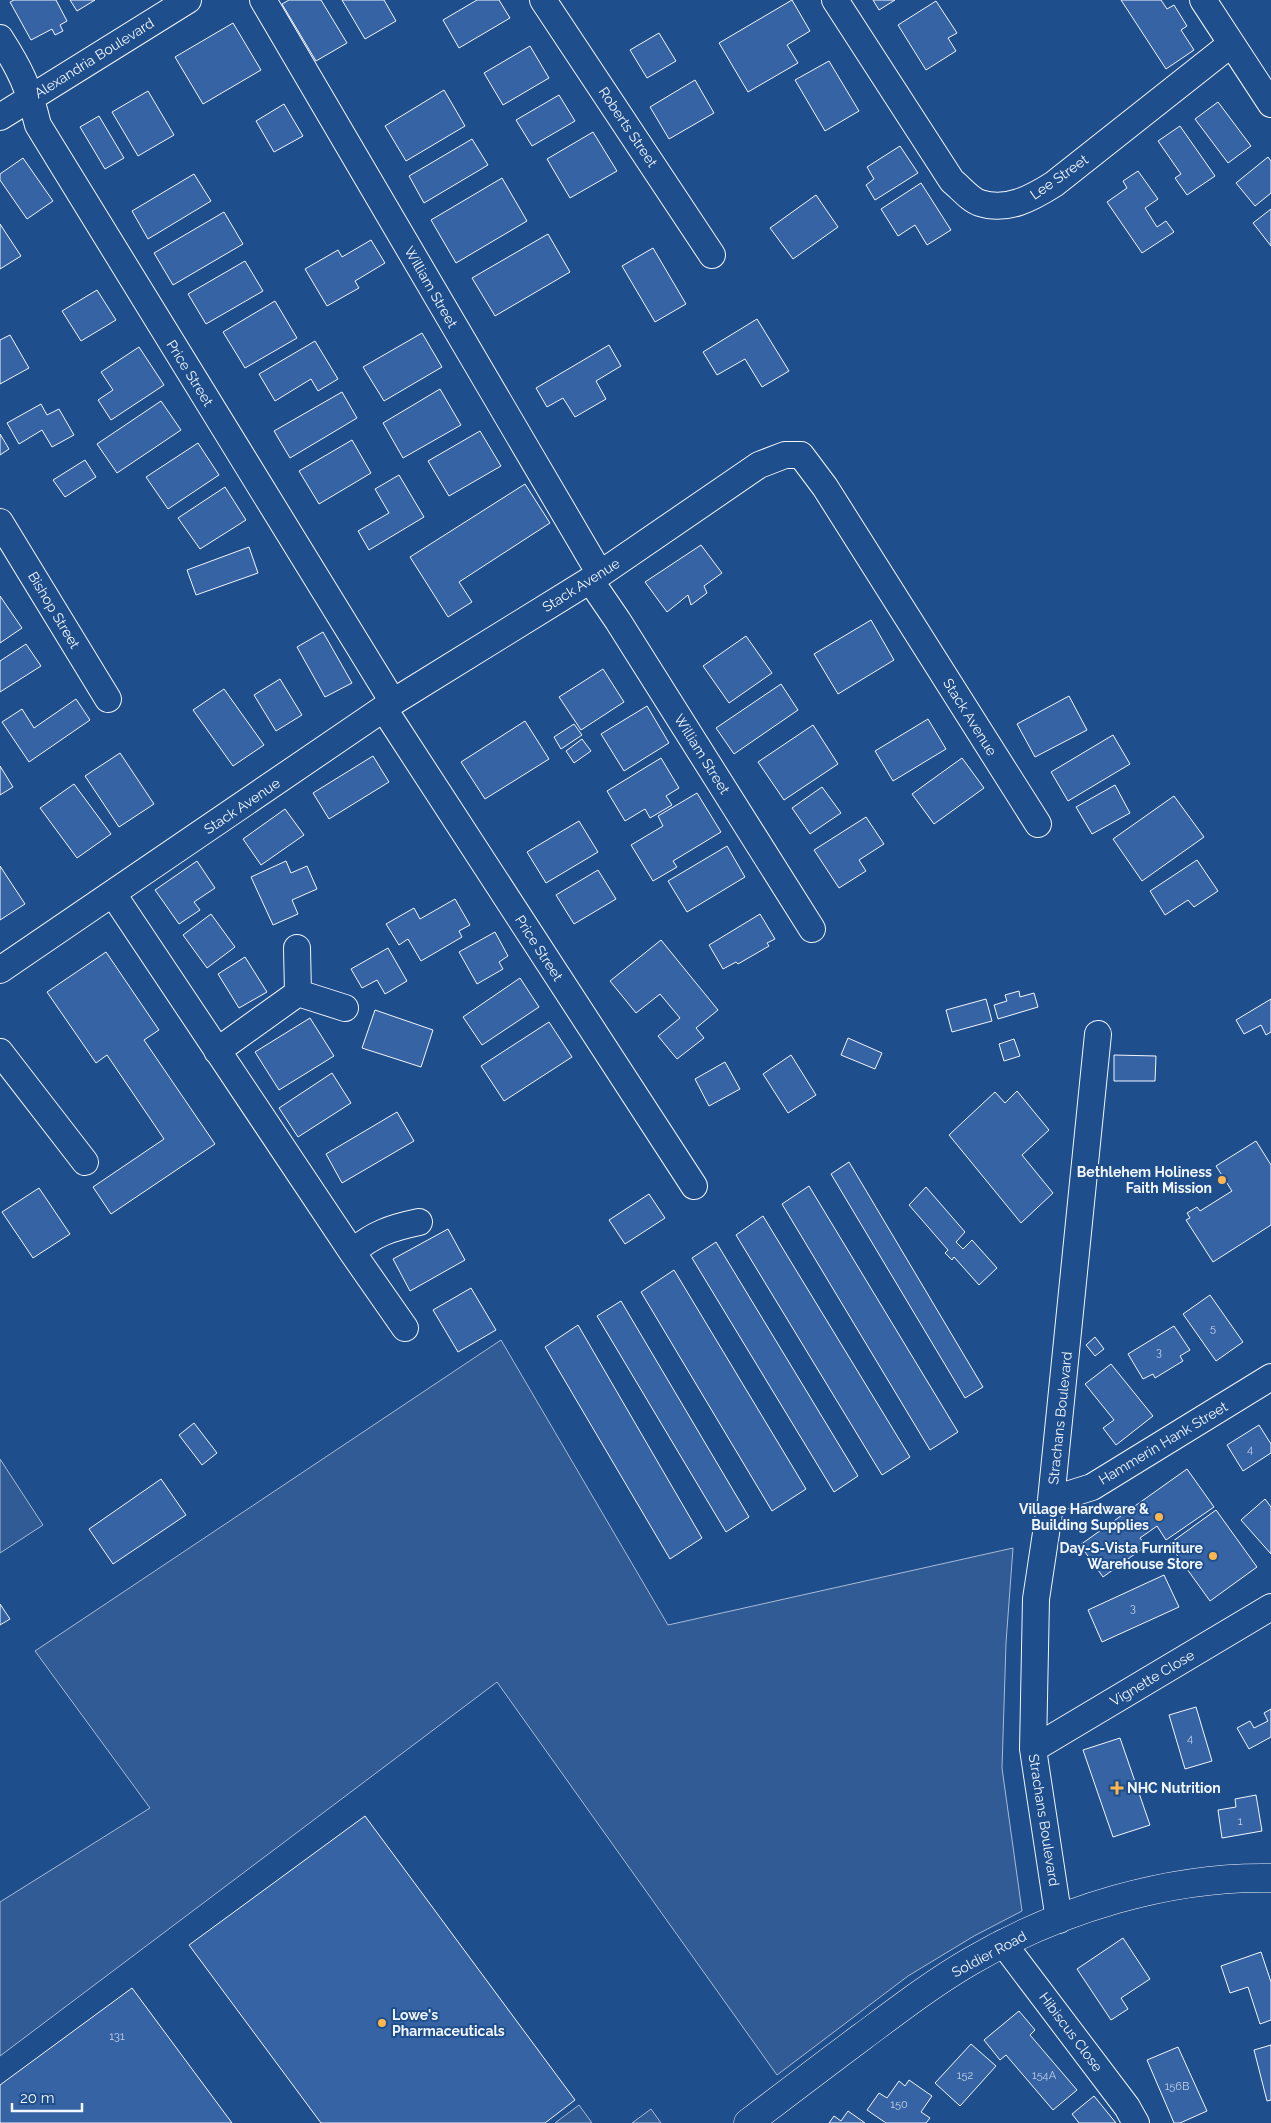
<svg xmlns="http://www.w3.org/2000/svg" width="1271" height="2123" font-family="Raleway,sans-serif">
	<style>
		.built { fill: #305b95; stroke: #a8bbd7 }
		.building { fill: #3563a3; stroke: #f2f6ff }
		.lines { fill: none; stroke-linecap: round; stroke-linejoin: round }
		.minor-casing { stroke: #f2f6ff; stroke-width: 28 }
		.major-casing { stroke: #f2f6ff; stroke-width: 29 }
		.minor { stroke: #1f4e8c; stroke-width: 26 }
		.major { stroke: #1f4e8c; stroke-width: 28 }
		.poi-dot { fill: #ffb74d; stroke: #1f4e8c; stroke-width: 2 }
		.labels { text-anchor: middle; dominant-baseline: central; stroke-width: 4; stroke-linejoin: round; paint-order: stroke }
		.number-label { font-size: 11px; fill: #c3d1e8 }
		.street-label { font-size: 14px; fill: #f2f6ff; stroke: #1f4e8c }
		.poi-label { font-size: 14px; font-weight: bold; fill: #f2f6ff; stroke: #1f4e8c; text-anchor: end }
	</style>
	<rect width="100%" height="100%" fill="#1f4e8c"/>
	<path class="built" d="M501 1340 668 1625 1013 1548 1006 1643 1002 1768 1022 1911 974 1936 908 1976 777 2075 497 1682 0 2056V1902L150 1808 35 1651Z
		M0 1459 43 1525 0 1553Z
		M579 2105 592 2123H555Z
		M651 2109 661 2123H632Z"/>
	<path class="building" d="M14 0H56L67 21 60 25 63 31 55 35 52 29 31 40 10 2Z
		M70 0H95L77 11Z
		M289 0H321L347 43 316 61 282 4Z
		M342 0H384L396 21 365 39Z
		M477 0H499L510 18 459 48 443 20Z
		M792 0 810 31 787 45 798 63 748 92 719 43Z
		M873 0H895L879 10Z
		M1121 0H1161L1167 9 1174 5 1187 26 1181 30 1194 50 1166 69Z
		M936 1 957 33 948 38 956 51 926 70 898 25Z
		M233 23 261 70 203 104 175 57Z
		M659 33 676 61 647 78 630 50Z
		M530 46 549 78 503 105 484 73Z
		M829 61 859 111 825 131 795 80Z
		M695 80 714 113 669 139 650 107Z
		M444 90 465 126 406 161 385 126Z
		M148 91 174 135 138 156 112 112Z
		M559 95 575 121 532 146 516 120Z
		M1218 102 1251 146 1228 163 1195 119Z
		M284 104 303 136 274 152 256 121Z
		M99 116 124 158 105 169 80 127Z
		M1180 126 1215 176 1187 195 1175 178 1181 174 1158 141Z
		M593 132 617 171 570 198 547 159Z
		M472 139 488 165 424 203 409 176Z
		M900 146 918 173 875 200 866 185 874 179 867 167Z
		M1268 157 1271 161V193L1255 206 1236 183Z
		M23 158 53 201 27 219 0 180V174Z
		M1138 171 1158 199 1145 208 1157 227 1166 221 1174 232 1142 253 1107 202 1127 188 1123 181Z
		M194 174 211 201 148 239 132 211Z
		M502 178 527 221 456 263 431 220Z
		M921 183 951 230 927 245 915 225 898 236 881 209Z
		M816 195 838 227 793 259 770 228Z
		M1271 209V246L1253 223Z
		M224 212 243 244 173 285 154 253Z
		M0 224 21 256 0 269Z
		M548 234 570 272 495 316 472 278Z
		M371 240 385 263 355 281 359 288 327 306 305 269 338 250 342 257Z
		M653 248 686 304 655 322 622 266Z
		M245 261 263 291 206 324 188 294Z
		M97 290 116 320 81 341 62 311Z
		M275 301 297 338 245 368 223 332Z
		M757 319 789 371 762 387 745 359 717 375 703 352Z
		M422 333 442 367 384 401 363 367Z
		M10 335 29 368 0 384V340Z
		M315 341 338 379 318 391 311 379 275 401 259 374Z
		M609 345 621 366 596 381 606 399 575 417 563 398 547 407 536 388Z
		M139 347 164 385 111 420 98 400 113 390 101 372Z
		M440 389 461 425 403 458 383 423Z
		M342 392 357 418 290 458 274 431Z
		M161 401 181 430 117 473 97 444Z
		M41 404 47 415 59 409 74 435 52 447 42 430 19 444 7 423Z
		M480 431 501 466 449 496 428 461Z
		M0 434 9 449 0 455Z
		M352 440 371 473 319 504 299 471Z
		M198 443 219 475 168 509 146 477Z
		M85 460 96 477 65 497 53 480Z
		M399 475 424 517 369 550 358 531 389 513 375 489Z
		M525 484 550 523 459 582 472 602 448 617 410 557Z
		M225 487 246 520 200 549 178 518Z
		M701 545 722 573 704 586 707 593 691 605 688 595 667 612 645 582Z
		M249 547 258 573 196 595 187 570Z
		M0 596 22 628 0 643Z
		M871 620 894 660 838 694 814 654Z
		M323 632 352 683 325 697 297 647Z
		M746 636 772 673 729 703 703 666Z
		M26 644 41 666 0 692V661Z
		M603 669 624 702 581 730 559 697Z
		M280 679 302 715 276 731 254 695Z
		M781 684 798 710 734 754 716 728Z
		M224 689 264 745 233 766 193 710Z
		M1069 696 1087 730 1035 757 1017 724Z
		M76 699 90 720 29 762 2 722 22 709 34 728Z
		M647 706 669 743 624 771 601 734Z
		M928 719 946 749 893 781 875 751Z
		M525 721 549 759 485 799 461 762Z
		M574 724 582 735 561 749 554 737Z
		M813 725 838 764 784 800 758 762Z
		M1113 735 1130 764 1068 801 1051 772Z
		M582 739 591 751 574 763 566 751Z
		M120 753 154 804 119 827 85 776Z
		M373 756 389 782 329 819 313 793Z
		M661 758 679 788 666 796 672 805 650 818 645 809 625 821 607 791Z
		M962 758 984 788 934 824 912 794Z
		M0 766 13 787 0 795Z
		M74 784 111 834 77 858 40 808Z
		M1115 785 1130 813 1092 834 1076 807Z
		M822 787 841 813 810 834 792 808Z
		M697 793 721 832 673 861 677 867 653 881 631 845 663 826 658 816Z
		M1174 796 1204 837 1142 881 1113 839Z
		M285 809 304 835 261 865 243 839Z
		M866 817 884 844 859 860 866 871 839 888 814 850Z
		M579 821 598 852 546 883 527 852Z
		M727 846 745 877 687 912 668 881Z
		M1197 860 1218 891 1194 907 1188 900 1165 915 1150 891Z
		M197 861 215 888 194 902 200 910 179 924 155 890Z
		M286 861 291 873 307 866 317 889 292 900 298 914 273 925 251 877Z
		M0 866 25 904 0 920Z
		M598 870 616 899 574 924 556 895Z
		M455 899 470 925 459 931 462 937 421 961 408 939 399 945 386 924 414 908 420 919Z
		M211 914 235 947 207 968 183 935Z
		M760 914 775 939 767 943 769 946 738 964 736 962 723 969 709 945Z
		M495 932 508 956 499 962 503 969 477 984 459 952Z
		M661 940 718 1010 696 1028 704 1038 677 1059 658 1036 680 1018 660 994 636 1013 610 981Z
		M388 948 407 981 385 994 377 980 362 988 351 969Z
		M106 952 159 1030 144 1040 215 1144 111 1214 93 1187 164 1139 107 1055 96 1063 47 992Z
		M245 957 267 992 239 1008 218 974Z
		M520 978 539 1007 482 1045 463 1017Z
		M1019 991 1020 997 1034 993 1038 1007 998 1019 994 1005 1007 1001 1005 995Z
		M986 999 992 1021 952 1032 946 1010Z
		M1271 999V1032L1266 1035 1261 1025 1244 1034 1236 1020Z
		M375 1010 433 1030 421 1067 362 1048Z
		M310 1018 334 1056 279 1090 255 1052Z
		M549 1022 572 1057 504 1101 481 1066Z
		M848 1038 882 1053 875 1069 841 1055Z
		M1014 1039 1020 1056 1004 1061 999 1044Z
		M791 1055 816 1095 788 1113 763 1074Z
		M1114 1055 1156 1056 1155 1081H1114Z
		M725 1062 740 1089 709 1106 695 1079Z
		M332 1073 351 1103 298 1137 279 1108Z
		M1017 1091 1049 1130 1022 1155 1053 1193 1021 1223 949 1135 995 1092 1005 1103Z
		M397 1112 414 1141 342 1183 326 1154Z
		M1256 1141 1271 1165V1225L1213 1262 1186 1220 1190 1218 1187 1213 1197 1207 1200 1211 1232 1191 1216 1166Z
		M849 1162 983 1387 965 1398 831 1174Z
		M809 1186 958 1432 930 1450 782 1204Z
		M926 1187 965 1232 956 1242 963 1249 972 1240 997 1268 979 1285 954 1257 952 1260 945 1253 948 1250 909 1205Z
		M39 1188 70 1234 33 1258 2 1212Z
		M649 1194 665 1218 625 1244 609 1220Z
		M763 1216 910 1457 882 1475 736 1235Z
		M448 1229 465 1260 410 1291 393 1259Z
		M716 1242 858 1476 834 1492 692 1258Z
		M674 1270 806 1489 772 1511 641 1292Z
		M471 1288 496 1330 458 1352 433 1310Z
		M1210 1295 1243 1342 1216 1361 1183 1314Z
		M621 1301 749 1517 726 1532 597 1316Z
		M578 1325 702 1538 670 1559 545 1347Z
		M1174 1326 1190 1350 1180 1356 1183 1361 1155 1378 1153 1374 1143 1379 1128 1354Z
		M1095 1337 1104 1349 1095 1356 1086 1345Z
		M1111 1364 1153 1416 1116 1445 1103 1428 1114 1420 1085 1384Z
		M194 1423 217 1453 202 1465 179 1435Z
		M1259 1425 1271 1444V1453L1243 1471 1227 1445Z
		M1187 1469 1214 1507 1166 1540 1157 1526 1140 1538 1146 1546 1103 1577 1080 1545Z
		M161 1479 186 1515 113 1564 89 1529Z
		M1265 1499 1271 1507V1554L1241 1520Z
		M1216 1510 1257 1567 1210 1601 1169 1544Z
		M1164 1575 1179 1607 1102 1642 1088 1610Z
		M0 1604 10 1619 0 1625Z
		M1196 1707 1212 1761 1185 1769 1169 1715Z
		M1271 1709V1737L1249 1749 1237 1728 1250 1721 1254 1728 1268 1721 1264 1713Z
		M1120 1738 1150 1825 1113 1837 1083 1750Z
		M1256 1795 1262 1831 1222 1838 1218 1810 1236 1807 1235 1799Z
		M365 1816 575 2100 545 2123H321L189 1945Z
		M1123 1938 1150 1979 1121 1998 1128 2009 1111 2020 1077 1969Z
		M1261 1952 1271 1982V2020L1260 2024 1248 1987 1230 1993 1221 1966Z
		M132 1988 232 2123H0V2085Z
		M1019 2011 1035 2030 1030 2035 1077 2090 1053 2110 1006 2055 1000 2060 984 2040Z
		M971 2044 996 2066 960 2106 935 2083Z
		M1271 2045V2100L1267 2101 1254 2050Z
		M1178 2047 1207 2111 1180 2123H1174L1147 2060Z
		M909 2080 932 2096 921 2112 930 2118 926 2123H886L867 2110 879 2093 887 2098 899 2081 905 2086Z
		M1094 2096 1116 2123H1079L1072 2114Z
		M848 2111 865 2123H829L834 2116 841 2121Z"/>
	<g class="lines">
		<g class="minor-casing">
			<path id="minor" d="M263 0 600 574
				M543 0 712 255
				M835 0 952 181C960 187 970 200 980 203 1007 212 1032 198 1054 184L1231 44
				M1203 0 1271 104
				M0 38C20 69 29 88 38 125L393 702
				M0 117 188 0
				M0 522 108 699
				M590 580 618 621 812 929
				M384 709 694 1186
				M113 894 352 1252 405 1328
				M297 948 298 993
				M0 970 393 702 600 574 759 465 785 455H801L825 487 1038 824
				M217 1051 298 993 345 1008
				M0 1052 85 1162
				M352 1252C374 1234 390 1228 419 1222
				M1051 1500 1092 1487 1271 1377
				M1033 1749 1271 1607
				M1059 1920 1033 1749 1036 1599 1051 1500 1098 1034
				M1003 1943 1127 2107 1136 2123"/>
		</g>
		<g class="major-casing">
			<path id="major" d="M748 2123C786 2094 824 2065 863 2036 898 2010 933 1983 971 1961 1060 1909 1169 1876 1271 1878"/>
		</g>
		<use href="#minor" class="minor"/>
		<use href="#major" class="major"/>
	</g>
	<g class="poi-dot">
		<circle cx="1222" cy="1180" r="5"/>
		<circle cx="1159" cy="1517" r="5"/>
		<circle cx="1213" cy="1556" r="5"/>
		<path d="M1114.5 1780.5h5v5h5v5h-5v5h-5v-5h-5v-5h5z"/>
		<circle cx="382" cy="2023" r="5"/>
	</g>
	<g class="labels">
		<g class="number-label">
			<text x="1213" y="1328">5</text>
			<text x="1159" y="1352">3</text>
			<text x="1250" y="1449">4</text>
			<text x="1133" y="1608">3</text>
			<text x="1190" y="1738">4</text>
			<text x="1240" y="1821">1</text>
			<text x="117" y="2036">131</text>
			<text x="965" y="2075">152</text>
			<text x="1044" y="2075">154A</text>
			<text x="1177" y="2086">156B</text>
			<text x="899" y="2104">150</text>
		</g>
		<g class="street-label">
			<text transform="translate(94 58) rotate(-32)">Alexandria Boulevard</text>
			<text transform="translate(628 127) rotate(56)">Roberts Street</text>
			<text transform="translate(1059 177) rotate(-35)">Lee Street</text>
			<text transform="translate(431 287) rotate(60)">William Street</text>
			<text transform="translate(190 373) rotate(58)">Price Street</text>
			<text transform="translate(581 585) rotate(-32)">Stack Avenue</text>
			<text transform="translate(54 610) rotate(59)">Bishop Street</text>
			<text transform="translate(970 717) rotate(58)">Stack Avenue</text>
			<text transform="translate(702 754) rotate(58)">William Street</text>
			<text transform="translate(242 806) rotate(-34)">Stack Avenue</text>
			<text transform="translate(539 948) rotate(57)">Price Street</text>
			<text transform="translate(1060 1418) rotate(-84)">Strachans Boulevard</text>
			<text transform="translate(1163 1443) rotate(-31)">Hammerin Hank Street</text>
			<text transform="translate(1152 1678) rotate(-31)">Vignette Close</text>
			<text transform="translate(1044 1820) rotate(81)">Strachans Boulevard</text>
			<text transform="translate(989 1954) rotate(-28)">Soldier Road</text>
			<text transform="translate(1071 2032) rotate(53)">Hibiscus Close</text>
		</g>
		<g class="poi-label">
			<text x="1212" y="1172">Bethlehem Holiness<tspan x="1212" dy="16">Faith Mission</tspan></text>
			<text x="1149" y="1509">Village Hardware &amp;<tspan x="1149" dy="16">Building Supplies</tspan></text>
			<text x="1203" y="1548">Day-S-Vista Furniture<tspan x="1203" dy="16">Warehouse Store</tspan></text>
			<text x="1127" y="1788" text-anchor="start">NHC Nutrition</text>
			<text x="392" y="2015" text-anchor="start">Lowe's<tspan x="392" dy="16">Pharmaceuticals</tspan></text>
		</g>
	</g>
	<path d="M12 2103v8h70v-8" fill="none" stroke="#f2f6ff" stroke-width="2.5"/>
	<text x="20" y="2103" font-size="15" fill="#f2f6ff" stroke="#1f4e8c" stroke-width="4" paint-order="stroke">20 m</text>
</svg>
